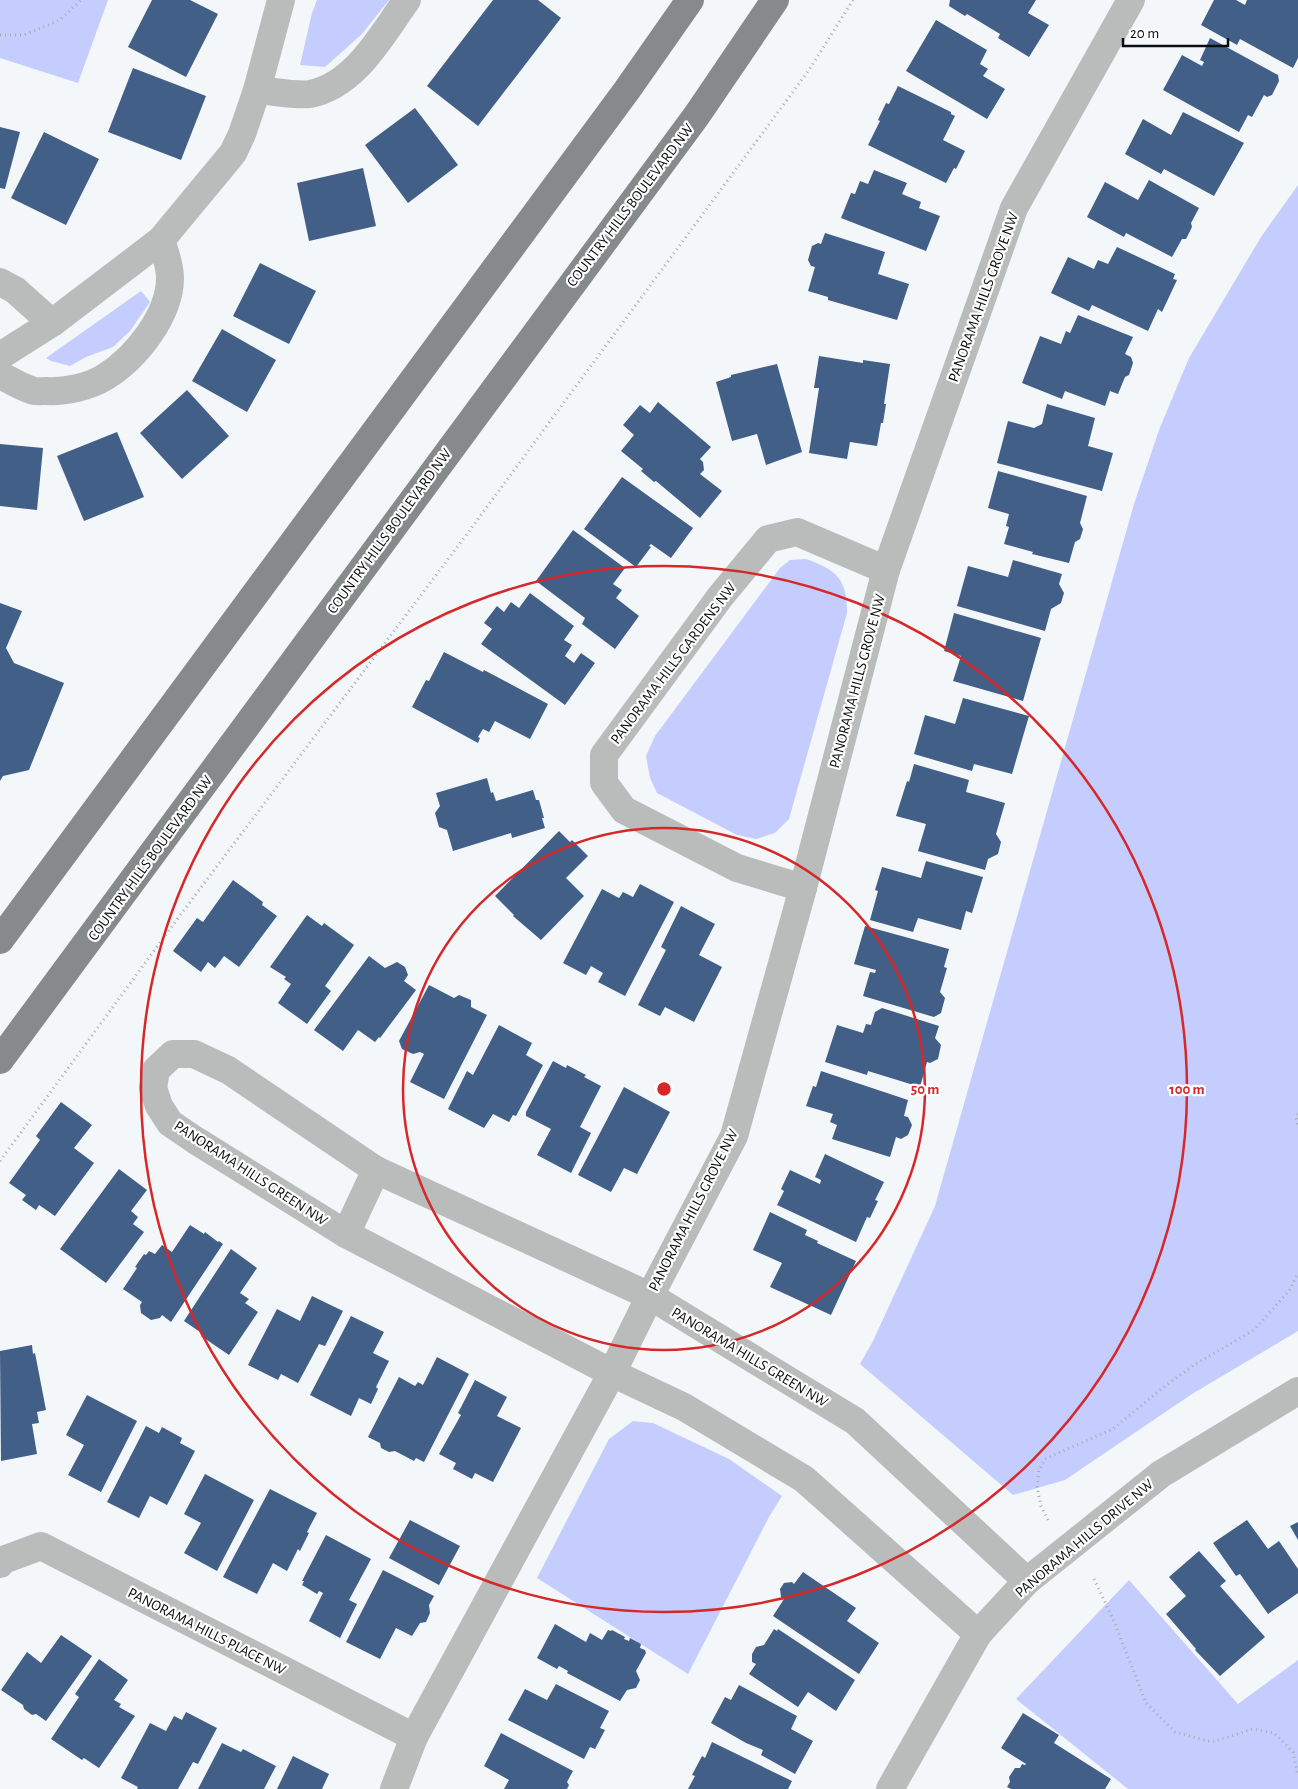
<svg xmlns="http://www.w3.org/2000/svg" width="1298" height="1789" font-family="'Alegreya Sans',sans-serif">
<rect width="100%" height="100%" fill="#f3f7fa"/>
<!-- green -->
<g fill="#c4cdfe">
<polygon points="0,0 108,0 78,83 0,58"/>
<polygon points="317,0 389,0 362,34 325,67 300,65 312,13"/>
<polygon points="1298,185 1298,1331 1192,1394 1065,1480 1013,1495 860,1364 873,1341 935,1206 1134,504 1159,430 1189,358 1261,237"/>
<polygon points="141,291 150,302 130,331 113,347 86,357 70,366 51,361 46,358"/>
<path d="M 806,559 C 837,570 847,579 847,613 L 789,819 L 775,833 L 756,839 L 737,835 L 657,793 L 650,778 L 646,756 L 655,736 L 780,568 L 790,560 Z"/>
<polygon points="633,1421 653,1423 729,1459 782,1496 769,1517 688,1674 537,1578 609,1439"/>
<polygon points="1129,1580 1238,1704 1298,1660 1298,1789 1128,1789 1016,1699"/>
</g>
<!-- building -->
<g fill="#425f88">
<polygon points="152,0 190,0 218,14 186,77 128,47"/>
<polygon points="493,0 538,0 561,18 478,126 427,86"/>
<polygon points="950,0 1036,0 1028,13 1049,25 1029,57 998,38 1000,34 967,14 965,16 949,6"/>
<polygon points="1214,0 1236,0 1245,5 1247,0 1298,0 1298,58 1293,68 1240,39 1237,45 1201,25"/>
<polygon points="936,20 987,50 980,64 988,69 983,76 1005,89 987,119 906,71"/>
<polygon points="1210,38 1278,75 1279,81 1272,95 1267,97 1264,95 1252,117 1248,115 1239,132 1163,90 1182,55 1202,66 1204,62 1200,60"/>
<polygon points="133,68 206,96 181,160 108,132"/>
<polygon points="898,86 951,112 951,114 955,116 943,140 965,151 956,169 954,168 946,183 868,145 880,121 878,120 886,103 889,104"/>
<polygon points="415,108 458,165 408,203 365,145"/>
<polygon points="1183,112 1244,143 1214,196 1164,169 1161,174 1125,154 1143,119 1171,135"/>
<polygon points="0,127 20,132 5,189 0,188"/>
<polygon points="44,132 99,159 66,225 11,198"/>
<polygon points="363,168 376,226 309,241 297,183"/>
<polygon points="874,170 907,183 902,194 921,202 919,208 940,216 926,251 841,218 851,193 855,194 860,181 868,184"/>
<polygon points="1149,180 1199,208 1191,223 1192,227 1186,239 1182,239 1172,257 1126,233 1124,237 1087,217 1105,182 1138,200"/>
<polygon points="825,233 885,252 878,274 909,284 897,320 828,300 828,297 808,291 815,267 811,266 808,260 812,246 818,243 821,244"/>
<polygon points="1117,247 1175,274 1173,279 1177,280 1162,312 1158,309 1148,331 1092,305 1089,311 1051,293 1068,257 1094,269 1098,260 1108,264"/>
<polygon points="260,263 316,291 289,344 233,316"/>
<polygon points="1078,315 1133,337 1125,354 1131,357 1133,363 1129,375 1125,377 1118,394 1110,391 1105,406 1065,391 1062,399 1022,383 1040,336 1061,344 1066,331 1070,333"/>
<polygon points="222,329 276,360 247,412 192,381"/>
<polygon points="819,356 863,363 863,360 890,364 884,404 886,404 883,423 881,423 877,446 850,442 847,459 809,453 819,388 814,388"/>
<polygon points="777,364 802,452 766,465 757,434 732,441 716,382 731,377 731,375"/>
<polygon points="187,390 229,436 182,479 140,433"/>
<polygon points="658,402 711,447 700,459 703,462 704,470 700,474 722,491 700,518 656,481 654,482 641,471 643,469 621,451 634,435 623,425 640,405 650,413"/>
<polygon points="1047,404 1095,418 1088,446 1113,453 1102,491 997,463 1008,421 1034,428 1042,424"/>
<polygon points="117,432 144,497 84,521 57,456"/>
<polygon points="0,444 43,448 37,510 0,506"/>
<polygon points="998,471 1087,496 1080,523 1083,529 1080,539 1075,542 1069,563 1032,554 1033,552 1004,544 1009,527 1006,526 1009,514 988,508"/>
<polygon points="622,477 693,528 671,558 651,544 649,546 651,547 636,567 584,529"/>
<polygon points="573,530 625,568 613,584 622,590 616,598 639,616 615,649 582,624 585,618 536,581"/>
<polygon points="1013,560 1062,574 1059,584 1064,593 1061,603 1051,609 1045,631 957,606 968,566 1008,577"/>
<polygon points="530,593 574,626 564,640 572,645 565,656 574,663 581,653 595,663 565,705 481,644 492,629 484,623 497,606 504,612 511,602 519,608"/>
<polygon points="0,603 22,611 6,648 14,663 64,683 29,770 3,776 0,781"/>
<polygon points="954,613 1041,638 1023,701 953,681 961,656 944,651"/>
<polygon points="444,652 483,672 484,670 548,704 530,739 495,721 489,732 483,729 478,737 480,738 478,743 412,707 426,680 429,681"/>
<polygon points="963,698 1029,716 1012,774 974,764 972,771 914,754 925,715 955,724"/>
<polygon points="914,764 969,780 966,792 1005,803 996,834 1001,842 998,854 988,859 985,870 918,851 926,824 896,816 907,781 909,782"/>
<polygon points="487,778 491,793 493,792 496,801 533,790 536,800 539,800 544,818 542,818 545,828 512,838 511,833 453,851 447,830 439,827 435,813 440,806 436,793"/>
<polygon points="559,831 570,842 572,840 588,856 566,878 584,896 541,940 513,916 514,915 495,896"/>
<polygon points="926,861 983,877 972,913 966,911 961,930 918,918 913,932 870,920 878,891 875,890 882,867 921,878"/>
<polygon points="233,880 263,902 262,905 277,916 239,967 224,956 215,968 208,962 201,972 173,951 197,918 203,922"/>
<polygon points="640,884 674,902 625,996 598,982 603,973 591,966 586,975 563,963 602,889 619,898 623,892 633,897"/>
<polygon points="681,906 715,924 699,955 722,967 694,1022 665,1007 660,1016 638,1005 666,950 661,947"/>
<polygon points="307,915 322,926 324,923 354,945 325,986 331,991 307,1024 278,1003 291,984 284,979 286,977 270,967"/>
<polygon points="865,926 949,949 944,967 947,968 940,992 945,998 941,1013 934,1017 863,996 870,972 875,973 876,970 854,964"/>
<polygon points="369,956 385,968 397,962 405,967 408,975 404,981 416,990 380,1038 379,1037 375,1042 358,1030 343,1051 314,1030"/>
<polygon points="429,985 454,998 459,995 471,1000 471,1007 487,1015 444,1099 410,1082 424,1054 420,1052 413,1054 402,1049 399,1041"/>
<polygon points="882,1008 939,1026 935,1038 941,1045 938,1059 930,1063 927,1062 920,1087 868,1071 867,1075 825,1062 837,1025 863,1033 866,1024 871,1025 875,1012"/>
<polygon points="499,1025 532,1043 526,1055 543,1065 516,1116 513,1115 509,1122 493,1114 484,1128 448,1109 467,1071 473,1075"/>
<polygon points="553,1061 566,1068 567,1065 586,1075 584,1077 601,1086 580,1127 591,1133 571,1173 537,1155 551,1129 526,1116 526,1112"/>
<polygon points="821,1071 908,1100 904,1116 908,1117 912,1125 908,1135 901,1139 896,1137 890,1157 832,1139 837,1125 830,1122 833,1114 806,1106 813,1086 816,1087"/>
<polygon points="624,1087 670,1112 637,1174 624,1168 611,1192 578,1175"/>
<polygon points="61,1102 92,1125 74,1148 94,1163 55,1216 39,1205 36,1210 22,1200 26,1195 9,1183 40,1140 36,1136"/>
<polygon points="825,1154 884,1182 875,1200 878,1201 870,1218 867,1217 856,1242 777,1205 784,1191 781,1189 790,1170 820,1184 821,1180 815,1177"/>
<polygon points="119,1169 147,1190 131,1211 138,1217 133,1224 144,1232 106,1283 60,1249"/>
<polygon points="770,1212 807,1230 805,1235 818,1241 817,1243 856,1261 831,1315 770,1287 782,1263 753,1250"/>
<polygon points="190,1225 204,1234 205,1232 218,1242 219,1241 223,1244 171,1322 162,1315 160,1318 151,1320 141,1313 140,1305 142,1302 123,1289 137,1268 135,1267 144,1254 146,1255 149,1251 155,1254 162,1245 172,1252"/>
<polygon points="231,1249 257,1268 240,1293 249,1299 245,1303 258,1312 229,1355 201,1336 203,1334 184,1321"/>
<polygon points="312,1296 343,1311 325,1346 319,1344 298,1383 281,1374 278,1380 248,1365 277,1309 300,1321"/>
<polygon points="351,1316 384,1332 373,1353 389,1361 376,1387 378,1389 371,1404 359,1398 351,1416 310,1395"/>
<polygon points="32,1345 33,1354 35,1353 46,1410 37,1412 39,1423 32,1424 37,1454 1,1461 0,1351"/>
<polygon points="437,1357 469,1374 424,1462 416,1458 414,1461 395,1451 389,1452 381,1448 380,1443 368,1437 399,1377 415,1386 418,1382 423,1385"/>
<polygon points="475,1380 507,1397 497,1416 521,1428 493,1482 475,1473 472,1479 453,1469 456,1463 439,1454 461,1415 458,1413"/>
<polygon points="87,1395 137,1421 101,1492 68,1475 84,1445 66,1435"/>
<polygon points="146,1426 159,1433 162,1427 182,1438 180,1443 195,1451 167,1505 150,1496 139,1518 107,1502"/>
<polygon points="205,1474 254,1500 217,1571 184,1553 201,1523 184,1514"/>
<polygon points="270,1489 317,1513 307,1532 309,1533 300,1551 298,1549 287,1571 273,1563 257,1594 223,1577"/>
<polygon points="410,1520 460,1546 439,1585 389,1558"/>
<polygon points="1247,1520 1268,1549 1279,1541 1298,1569 1298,1593 1268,1614 1240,1574 1236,1576 1213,1543"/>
<polygon points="1298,1522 1298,1540 1290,1526"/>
<polygon points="326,1535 371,1559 349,1600 357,1604 340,1638 309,1621 323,1593 319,1591 317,1594 302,1585 304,1581 302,1581"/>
<polygon points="1199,1551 1226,1581 1220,1586 1265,1637 1220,1676 1195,1650 1196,1649 1166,1614 1186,1596 1169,1577"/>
<polygon points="383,1570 434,1596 429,1605 430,1613 426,1622 420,1623 412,1636 396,1628 380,1659 346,1642"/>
<polygon points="803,1572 856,1608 847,1621 879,1643 859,1674 773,1616 784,1599 781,1597 780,1589 784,1583 792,1582 794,1584"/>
<polygon points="555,1624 586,1642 590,1633 602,1640 608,1630 611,1631 612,1630 625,1637 624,1639 629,1641 630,1638 641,1644 640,1648 645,1650 646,1653 636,1671 640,1680 636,1688 627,1690 620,1701 567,1673 568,1671 559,1666 557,1669 537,1658"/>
<polygon points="774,1629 777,1631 778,1629 855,1680 836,1711 808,1692 798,1707 749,1674 756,1664 752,1662 752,1654 756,1647 764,1645"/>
<polygon points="61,1635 92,1656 46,1721 36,1714 32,1715 24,1709 23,1705 1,1690 27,1652 41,1663"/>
<polygon points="99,1659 128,1680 114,1700 121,1704 119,1707 135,1716 99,1768 84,1758 82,1760 51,1739 79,1697 75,1694"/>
<polygon points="556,1684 609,1711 600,1728 605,1730 595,1749 590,1747 584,1759 508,1720 525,1689 547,1700"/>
<polygon points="739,1685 797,1716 791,1729 813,1741 795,1774 761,1755 763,1750 746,1743 711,1723 725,1697 731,1700"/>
<polygon points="186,1712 217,1728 198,1764 193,1762 178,1789 137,1789 138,1787 121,1778 150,1723 166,1731 174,1716 182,1720"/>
<polygon points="1023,1713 1059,1735 1054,1743 1111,1779 1105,1789 1011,1789 1007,1787 1010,1782 1009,1777 1015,1768 1020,1768 1022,1764 1025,1765 1026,1764 1001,1748"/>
<polygon points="501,1733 573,1771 567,1782 569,1785 567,1789 504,1789 509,1780 484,1766"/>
<polygon points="712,1742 792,1781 788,1789 688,1789 695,1776 692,1775 702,1756 705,1758"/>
<polygon points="222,1743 241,1752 243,1749 276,1766 264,1789 198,1789"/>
<polygon points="293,1756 329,1774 322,1789 277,1789"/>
</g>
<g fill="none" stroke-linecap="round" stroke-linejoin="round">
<!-- path -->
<g stroke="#a8abad" stroke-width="3" stroke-dasharray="1 4" stroke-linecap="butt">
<polyline points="0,35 24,35 60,20 81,0"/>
<polyline points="1298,1114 1296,1117 1298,1126"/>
<polyline points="0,1161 181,914 467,534 809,70 853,0"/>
<polyline points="1048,1520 1041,1506 1037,1487 1039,1470 1045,1459 1113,1429 1165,1386 1194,1365 1254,1330 1289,1291 1298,1273"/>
<polyline points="1094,1579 1113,1619 1146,1703 1175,1732 1212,1742 1253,1729 1274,1733 1293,1752 1298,1776"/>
</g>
<!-- minor -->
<g stroke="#babcbc" stroke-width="28">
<path d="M 257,90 C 271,91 298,96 310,94 C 356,85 382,34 407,0"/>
<polyline points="0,282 15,290 52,323"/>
<polyline points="0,356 52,323 161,240 233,153 242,134 257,90 281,0"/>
<path d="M 0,375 C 10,380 21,387 31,390 C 36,392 42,391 46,391 C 65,392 89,387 105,377 C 136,358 170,315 170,278 C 170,265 165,252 161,240"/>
<polyline points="803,888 737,868 624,810 604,783 604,755 720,597 768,539 797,532 886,570"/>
<polyline points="346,1234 376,1170"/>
<polyline points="0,1564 3,1560 41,1546 414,1737"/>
<polyline points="978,1634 804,1479 684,1407 612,1373 346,1234 195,1140 170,1123 159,1106 153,1088 156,1070 173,1054 194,1054 228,1070 376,1170 650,1296 855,1421 1027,1581"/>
<polyline points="394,1789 414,1737 612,1373 650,1296 734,1136 803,888 886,570 1014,208 1131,0"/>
<polyline points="890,1789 978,1634 1027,1581 1161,1474 1298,1391"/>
</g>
<!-- major -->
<g stroke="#868a8b" stroke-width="28">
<polyline points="0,940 627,90 690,0"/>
<polyline points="0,1060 697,115 775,0"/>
</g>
</g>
<!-- distance rings -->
<g fill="none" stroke="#d62828" stroke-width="2.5">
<circle cx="664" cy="1089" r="261"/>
<circle cx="664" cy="1089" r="523"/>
</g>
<g text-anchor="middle" stroke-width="4.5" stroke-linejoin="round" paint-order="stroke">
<!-- street labels -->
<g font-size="15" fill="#0b0c0d" stroke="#fff">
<text transform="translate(630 205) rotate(-53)" y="5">COUNTRY HILLS BOULEVARD NW</text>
<text transform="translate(983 297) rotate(-70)" y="5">PANORAMA HILLS GROVE NW</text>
<text transform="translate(389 531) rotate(-54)" y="5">COUNTRY HILLS BOULEVARD NW</text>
<text transform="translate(673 663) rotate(-53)" y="5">PANORAMA HILLS GARDENS NW</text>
<text transform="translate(857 681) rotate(-75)" y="5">PANORAMA HILLS GROVE NW</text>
<text transform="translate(150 858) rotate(-54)" y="5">COUNTRY HILLS BOULEVARD NW</text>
<text transform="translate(251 1173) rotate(33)" y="5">PANORAMA HILLS GREEN NW</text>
<text transform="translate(693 1210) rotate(-63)" y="5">PANORAMA HILLS GROVE NW</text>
<text transform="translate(750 1357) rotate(31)" y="5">PANORAMA HILLS GREEN NW</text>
<text transform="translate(1084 1538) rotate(-40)" y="5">PANORAMA HILLS DRIVE NW</text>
<text transform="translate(207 1631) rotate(27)" y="5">PANORAMA HILLS PLACE NW</text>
</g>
</g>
<circle cx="664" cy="1089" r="8" fill="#d62828" stroke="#fff" stroke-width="2.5"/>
<g font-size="15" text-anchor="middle" font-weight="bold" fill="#d62828" stroke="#fff" stroke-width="4.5" stroke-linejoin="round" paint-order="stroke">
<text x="925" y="1094">50 m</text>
<text x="1187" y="1094">100 m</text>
</g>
<!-- scale -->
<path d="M1123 38v8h105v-8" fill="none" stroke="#0b0c0d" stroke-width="2.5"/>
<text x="1130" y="38" font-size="15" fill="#0b0c0d" stroke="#ffffff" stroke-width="4" paint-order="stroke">20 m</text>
</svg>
